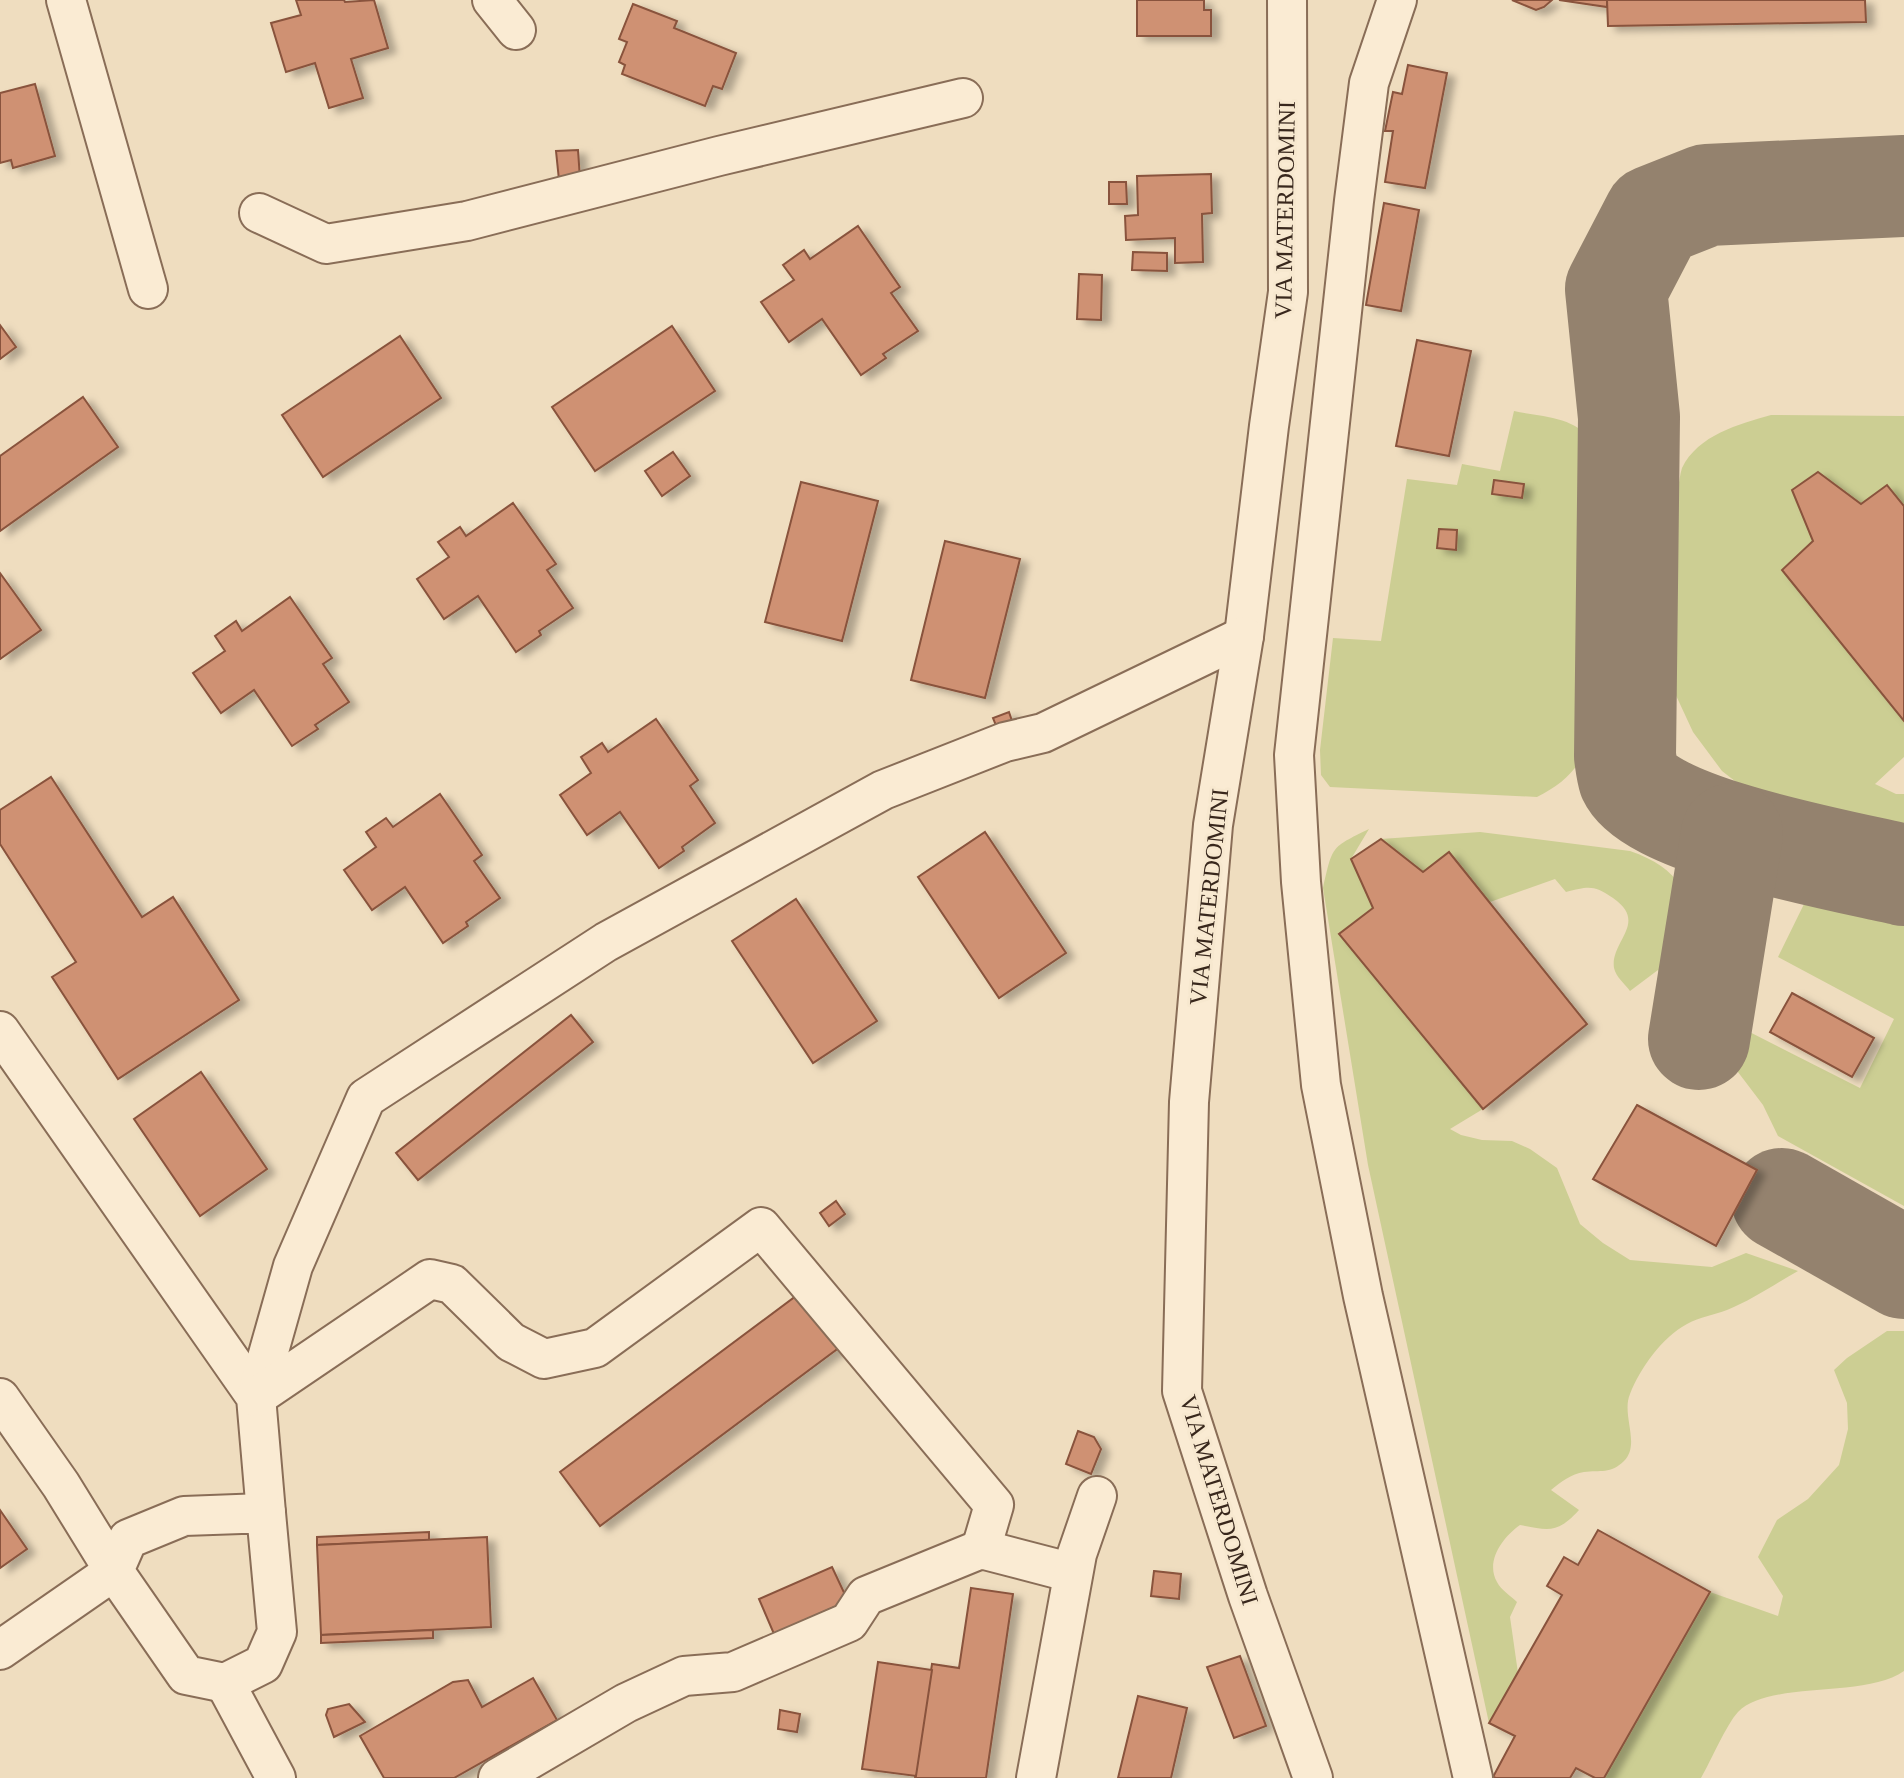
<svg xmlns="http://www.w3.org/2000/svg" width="1904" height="1778" font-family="'Times New Roman',serif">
<defs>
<filter id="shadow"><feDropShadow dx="8" dy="4.5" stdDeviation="3.5" flood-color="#0004"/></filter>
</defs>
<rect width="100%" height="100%" fill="#efddbf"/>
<!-- green -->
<g fill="#ccce93">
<path d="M 1514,411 C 1541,417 1576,416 1592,442 L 1586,748 C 1576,773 1560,785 1537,797 L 1330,787 L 1321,775 L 1320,750 L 1333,638 L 1381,641 L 1407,479 L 1457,485 L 1462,464 L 1500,471 Z"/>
<path d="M 1771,415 L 1904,416 L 1904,506 L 1887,485 L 1861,504 L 1817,472 L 1792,491 L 1813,541 L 1782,570 L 1904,721 L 1904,757 L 1875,784 L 1896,794 L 1904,794 L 1904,844 L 1794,813 L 1758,799 L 1722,771 L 1693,732 L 1673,689 L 1678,489 C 1679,483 1680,474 1682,468 C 1698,435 1739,424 1771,415 Z"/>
<path d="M 1369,829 L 1351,859 L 1373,908 L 1340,934 L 1483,1109 L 1450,1129 L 1461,1135 L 1482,1140 L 1512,1141 L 1530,1149 L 1557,1168 L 1580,1224 L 1603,1243 L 1630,1260 L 1712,1267 L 1746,1253 L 1798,1271 C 1775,1284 1752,1300 1727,1310 C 1714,1315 1700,1317 1687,1324 C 1662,1337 1640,1369 1630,1394 C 1621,1415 1641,1444 1624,1461 C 1611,1474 1600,1470 1584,1472 C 1571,1474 1561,1482 1551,1490 L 1579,1510 C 1558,1533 1550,1531 1520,1525 C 1503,1537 1485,1561 1497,1582 C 1501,1590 1511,1596 1517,1602 L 1510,1617 L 1518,1673 L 1489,1723 L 1368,1165 L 1323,888 C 1333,846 1330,848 1369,829 Z"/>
<path d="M 1480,832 L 1630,851 C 1720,881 1696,961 1675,1031 L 1651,1026 L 1660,990 L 1658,970 L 1630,991 C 1625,984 1616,977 1614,968 C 1610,941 1649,923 1613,898 C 1594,885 1589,886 1566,892 L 1555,879 L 1490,902 L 1449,853 L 1423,872 L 1381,839 Z"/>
<polygon points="1821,896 1904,912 1904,1206 1778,1136 1763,1105 1722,1051 1724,1019 1860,1088 1894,1019 1778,957 1806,900"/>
<path d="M 1887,1331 L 1904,1331 L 1904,1671 C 1864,1699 1769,1680 1738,1712 C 1726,1725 1711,1761 1701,1778 L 1604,1778 L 1710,1592 L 1778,1616 L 1783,1596 L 1758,1557 L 1777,1520 L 1808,1499 L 1839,1465 L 1848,1429 L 1847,1403 L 1834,1370 L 1847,1358 Z"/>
</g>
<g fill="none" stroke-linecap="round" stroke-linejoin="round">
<!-- taxiway -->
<g stroke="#94826e" stroke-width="102">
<path d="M 1904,186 L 1707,195 L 1654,216 L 1616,289 L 1629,417 L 1625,756 C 1626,763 1627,772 1629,778 C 1652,827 1849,862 1904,875"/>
<polyline points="1699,1039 1732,834"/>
<polyline points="1782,1199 1904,1268"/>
</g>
</g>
<!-- building -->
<g fill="#cf9173" stroke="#89533c" stroke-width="2" filter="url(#shadow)">
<polygon points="296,0 344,0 345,2 374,0 388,48 351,59 363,98 329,108 315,63 286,72 271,23 301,15"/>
<polygon points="1137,0 1204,0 1204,10 1211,10 1211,36 1137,36"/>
<polygon points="1512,0 1552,0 1544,7 1536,10"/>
<polygon points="1559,0 1607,0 1607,7"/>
<polygon points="1607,0 1865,0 1866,22 1608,26"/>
<polygon points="633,4 677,21 674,28 736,53 722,89 713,86 705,106 622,74 625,65 619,62 627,42 619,39"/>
<polygon points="1408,65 1447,73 1425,188 1385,182 1393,131 1385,131 1393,92 1402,94"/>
<polygon points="35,84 55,156 13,168 11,160 0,163 0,93"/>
<polygon points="578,150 580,179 559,180 556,151"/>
<polygon points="1211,174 1212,213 1202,214 1203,262 1175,263 1175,238 1126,240 1125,216 1138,215 1137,176"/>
<polygon points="1109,182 1126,182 1127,204 1109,204"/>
<polygon points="1384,203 1419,210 1401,311 1366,305"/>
<polygon points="858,226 900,287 891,293 918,331 883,354 886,358 861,375 822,319 789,342 761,302 794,280 783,265 804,250 810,259"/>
<polygon points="1133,252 1167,253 1167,271 1132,270"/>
<polygon points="1079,274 1102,275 1101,320 1077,319"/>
<polygon points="0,325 16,347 0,359"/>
<polygon points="672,326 715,391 595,471 552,407"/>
<polygon points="400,336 441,398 323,477 282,415"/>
<polygon points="1417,340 1471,351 1449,456 1396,446"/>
<polygon points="83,397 118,447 0,531 0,456"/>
<polygon points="673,452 690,476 662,496 645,471"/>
<polygon points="1818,472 1861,504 1887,485 1904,506 1904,721 1782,570 1813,541 1792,490"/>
<polygon points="1494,480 1524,484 1522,498 1492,494"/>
<polygon points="801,482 878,501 842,641 765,622"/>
<polygon points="513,503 556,564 547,570 573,608 539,631 541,635 516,652 478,596 444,619 417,579 449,557 438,542 460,527 466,536"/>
<polygon points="1439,529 1457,530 1456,550 1437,548"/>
<polygon points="945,541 1020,559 985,698 911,680"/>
<polygon points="0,573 41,630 0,659"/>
<polygon points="290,597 332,658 323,664 349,702 315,725 318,729 292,746 254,690 221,713 193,673 225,651 215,636 236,621 242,631"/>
<polygon points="1009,712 1012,721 997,728 993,718"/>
<polygon points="656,719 698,780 690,786 715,823 682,847 684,851 659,868 620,812 587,835 560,795 591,773 581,757 602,743 608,752"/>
<polygon points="51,777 142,917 173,897 239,1000 118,1079 52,977 76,962 0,844 0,810"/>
<polygon points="440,794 482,855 474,861 500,898 466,922 468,926 443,943 405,887 372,910 344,870 376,847 366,832 386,818 393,827"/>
<polygon points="985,832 1066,953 999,998 918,877"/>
<polygon points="1381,839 1423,872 1449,852 1587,1024 1483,1109 1339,934 1373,908 1351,859"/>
<polygon points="796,899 877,1021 813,1063 732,941"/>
<polygon points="1792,993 1874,1038 1852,1077 1770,1032"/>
<polygon points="571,1015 593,1042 418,1180 396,1153"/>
<polygon points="201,1072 267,1169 200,1216 134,1119"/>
<polygon points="1637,1105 1757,1170 1716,1246 1593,1179"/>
<polygon points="836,1201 845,1214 829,1226 820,1213"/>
<polygon points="800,1293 840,1347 600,1526 560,1472"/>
<polygon points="1078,1431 1094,1437 1101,1449 1091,1474 1066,1464"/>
<polygon points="0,1510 27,1549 0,1568"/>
<polygon points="1598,1530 1710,1592 1604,1778 1595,1778 1576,1768 1570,1778 1496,1778 1493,1777 1515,1736 1489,1723 1562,1595 1547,1586 1564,1557 1578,1565"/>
<polygon points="429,1532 429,1540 317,1545 317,1537"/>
<polygon points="487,1537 491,1627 321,1635 317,1545"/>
<polygon points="832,1567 848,1601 774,1634 759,1599"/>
<polygon points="1154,1571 1181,1574 1179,1599 1151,1596"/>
<polygon points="971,1588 1013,1594 986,1778 915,1778 932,1664 959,1668"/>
<polygon points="433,1630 433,1638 321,1643 321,1635"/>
<polygon points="1240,1656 1266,1726 1234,1738 1207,1667"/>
<polygon points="878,1662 932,1670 916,1776 862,1769"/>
<polygon points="533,1678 557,1720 454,1778 384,1778 360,1736 453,1682 468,1680 482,1707"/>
<polygon points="1138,1696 1187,1708 1171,1778 1118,1778"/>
<polygon points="349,1704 365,1722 334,1737 326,1715 328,1709"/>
<polygon points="780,1710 800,1714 797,1732 778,1729"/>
</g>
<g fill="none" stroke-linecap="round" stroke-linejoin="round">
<defs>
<g id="minor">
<polyline points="66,0 148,289"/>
<polyline points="492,0 516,30"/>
<polyline points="1287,0 1288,292 1269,426 1244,636 1213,825 1189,1102 1182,1391 1248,1596 1313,1778"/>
<polyline points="1397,0 1369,83 1354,201 1294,755 1301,882 1321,1085 1363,1296 1473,1778"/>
<polyline points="259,213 326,244 467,221 719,156 963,98"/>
<polyline points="0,1031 256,1397 266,1513"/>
<polyline points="256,1397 293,1266 366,1098 606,942 883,790 1005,742 1043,733 1244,636"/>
<polyline points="256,1397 430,1279 452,1284 511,1342 544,1359 595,1348 761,1227 994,1505 981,1549"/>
<polyline points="0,1398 61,1485 114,1571 0,1650"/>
<polygon points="266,1513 277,1632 263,1664 225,1683 186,1675 114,1571 128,1539 184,1516"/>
<polyline points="225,1683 276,1778"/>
<polyline points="498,1778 626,1703 684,1676 733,1672 849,1622 866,1596 981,1549 1073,1573"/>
<polyline points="1036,1778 1077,1554 1097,1496"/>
</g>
</defs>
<!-- minor casing -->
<use href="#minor" stroke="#896d57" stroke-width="42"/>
<!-- minor -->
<use href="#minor" stroke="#faebd3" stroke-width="38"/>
</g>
<g text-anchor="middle" stroke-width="6" stroke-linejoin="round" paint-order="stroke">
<!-- street labels -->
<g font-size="24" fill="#38271c" stroke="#f7e8cf">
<text transform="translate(1285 210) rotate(-89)" y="8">VIA MATERDOMINI</text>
<text transform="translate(1209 897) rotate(-84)" y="8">VIA MATERDOMINI</text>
<text transform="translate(1219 1500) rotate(73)" y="8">VIA MATERDOMINI</text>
</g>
</g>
</svg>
